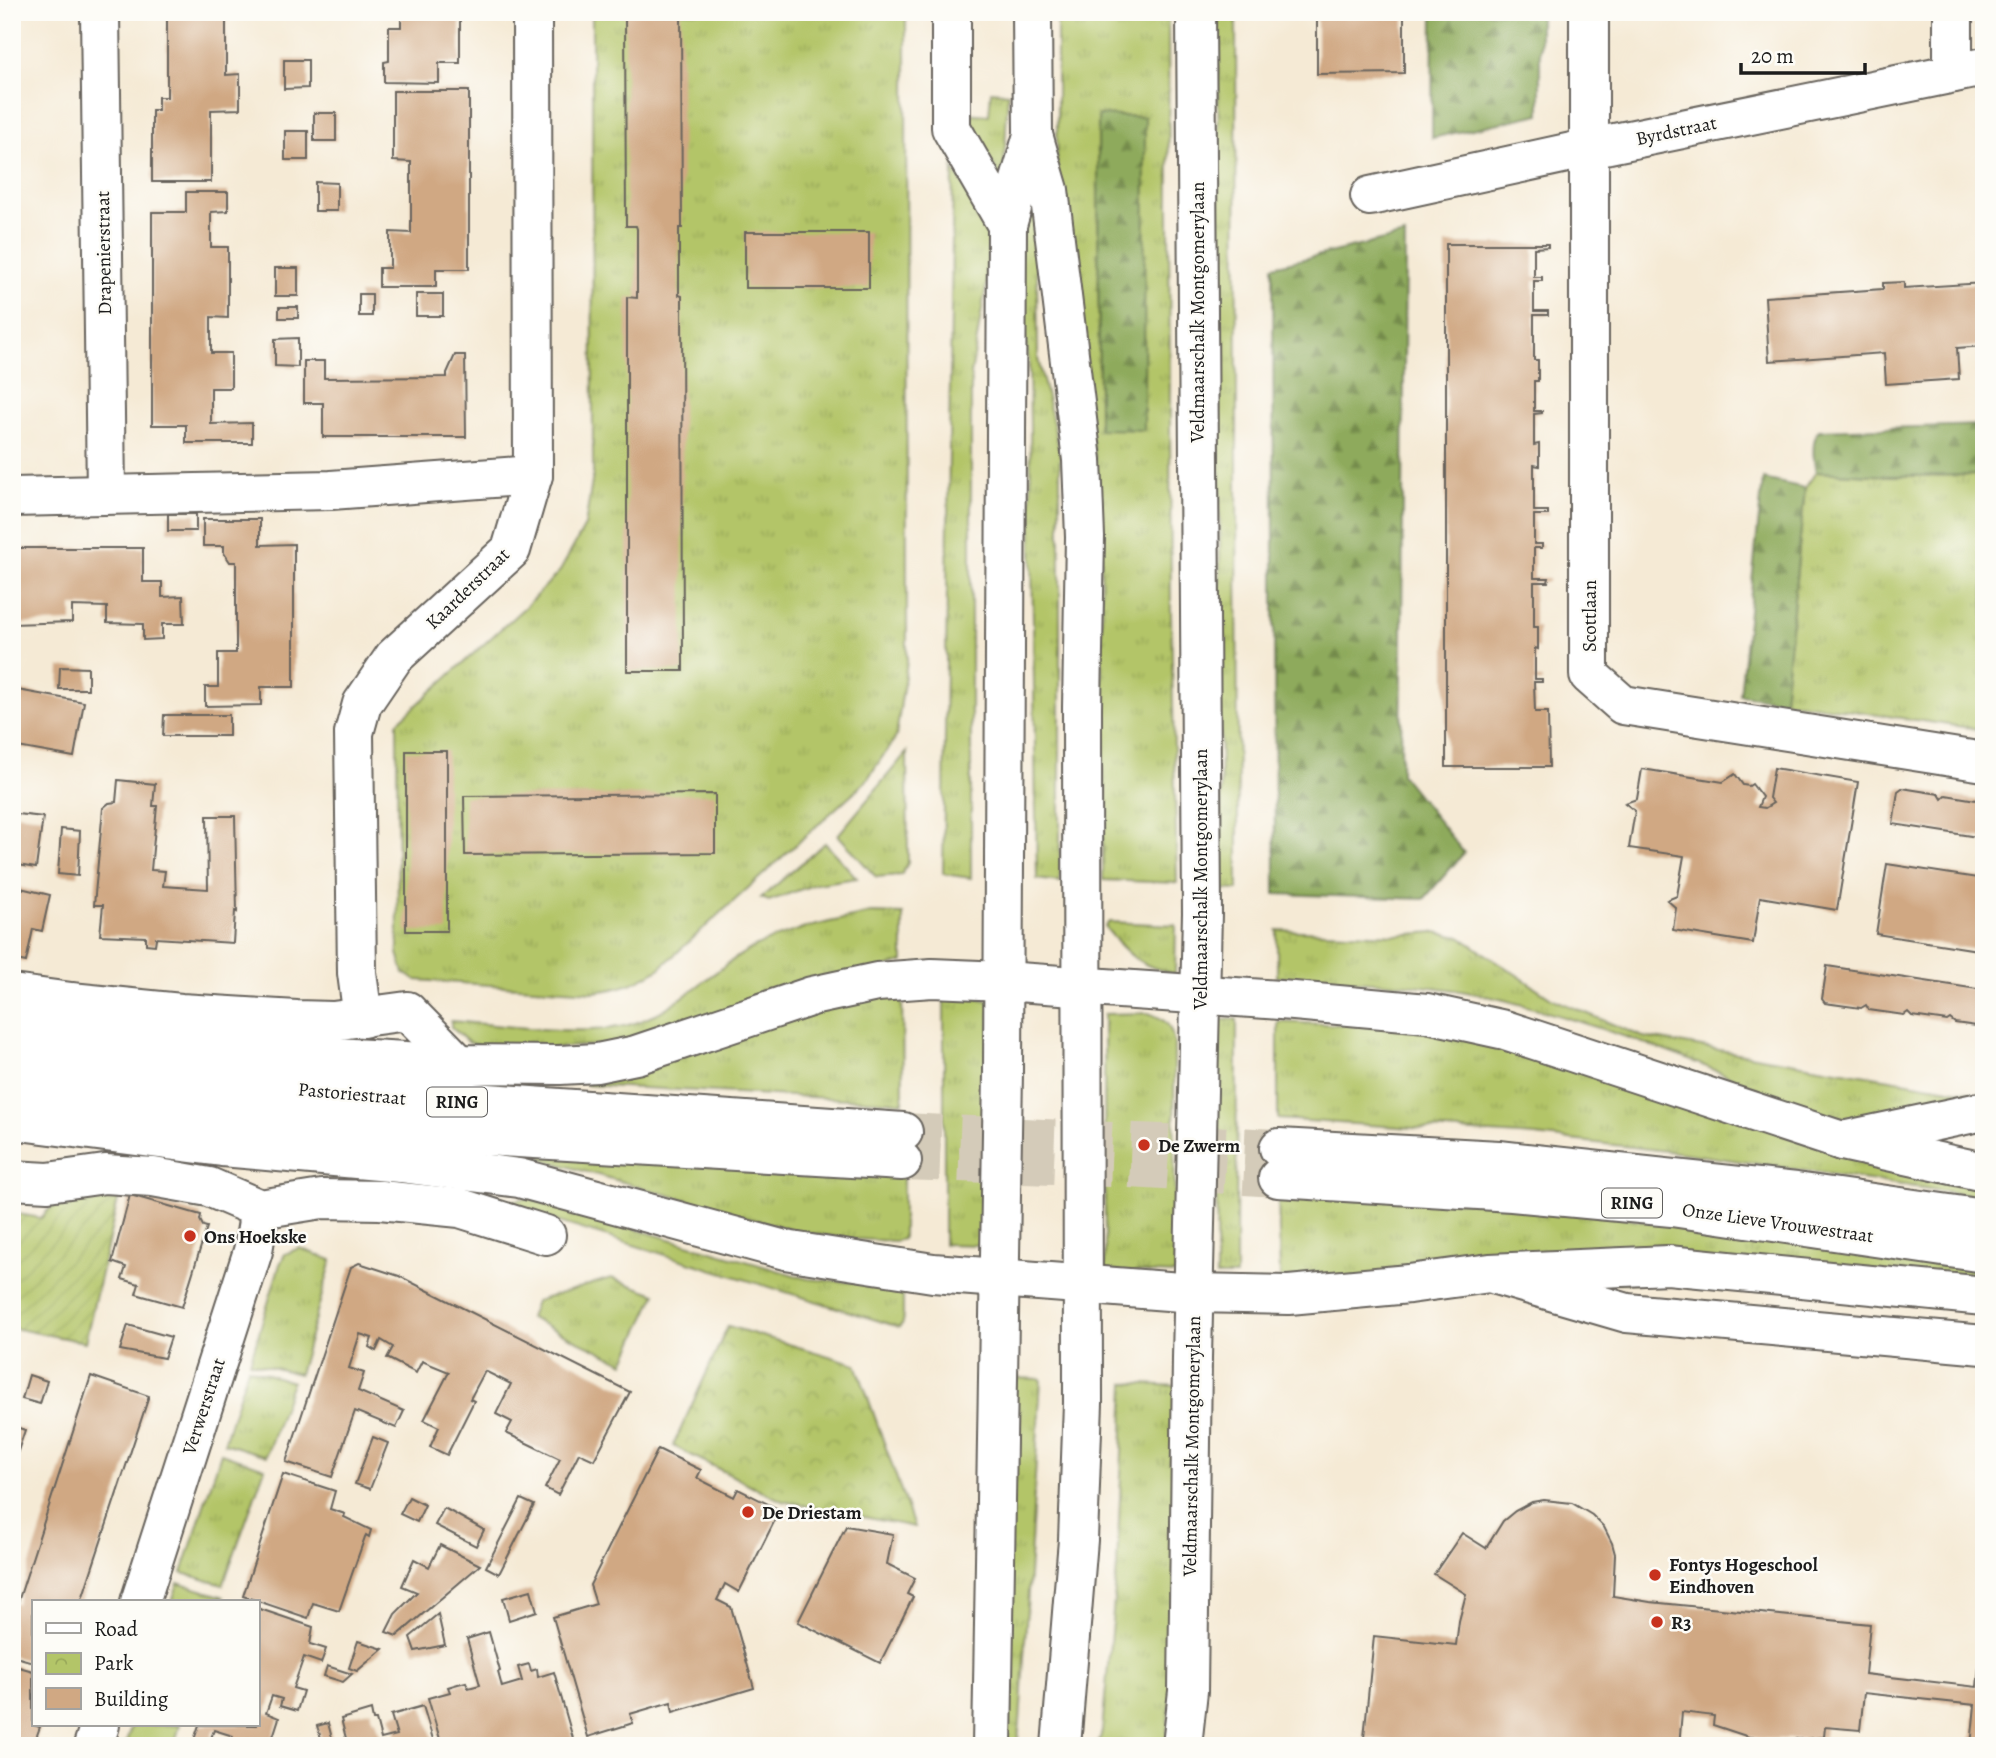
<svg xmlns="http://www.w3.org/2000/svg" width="1996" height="1758" font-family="Alegreya,serif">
<defs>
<pattern id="grass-tufts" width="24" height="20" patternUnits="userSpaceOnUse" patternTransform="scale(1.75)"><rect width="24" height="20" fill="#b3c568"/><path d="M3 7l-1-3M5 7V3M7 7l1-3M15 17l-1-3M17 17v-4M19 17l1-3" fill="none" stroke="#99a95a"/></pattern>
<pattern id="forest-firs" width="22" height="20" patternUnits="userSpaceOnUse" patternTransform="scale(1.75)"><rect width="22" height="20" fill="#8eaa5c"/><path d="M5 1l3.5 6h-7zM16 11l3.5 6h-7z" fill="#738a4b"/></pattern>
<pattern id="park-crowns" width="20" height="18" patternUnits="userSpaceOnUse" patternTransform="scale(1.75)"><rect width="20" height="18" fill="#b3c568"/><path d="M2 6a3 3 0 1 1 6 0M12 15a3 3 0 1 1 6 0" fill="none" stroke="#99a95a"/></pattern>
<pattern id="garden-furrows" width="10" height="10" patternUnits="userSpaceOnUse" patternTransform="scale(1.75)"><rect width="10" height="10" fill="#b3c568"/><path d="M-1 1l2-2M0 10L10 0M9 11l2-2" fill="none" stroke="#99a95a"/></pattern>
</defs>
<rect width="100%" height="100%" fill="#fdfcf7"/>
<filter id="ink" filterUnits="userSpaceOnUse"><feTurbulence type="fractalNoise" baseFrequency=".0143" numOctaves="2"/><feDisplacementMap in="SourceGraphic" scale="14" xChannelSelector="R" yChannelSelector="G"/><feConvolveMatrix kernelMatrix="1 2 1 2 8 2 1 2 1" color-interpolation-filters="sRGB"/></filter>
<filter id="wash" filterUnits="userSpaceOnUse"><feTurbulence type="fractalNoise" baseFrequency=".00686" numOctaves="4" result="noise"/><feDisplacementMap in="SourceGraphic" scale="28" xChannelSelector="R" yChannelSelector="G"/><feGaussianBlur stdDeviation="1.57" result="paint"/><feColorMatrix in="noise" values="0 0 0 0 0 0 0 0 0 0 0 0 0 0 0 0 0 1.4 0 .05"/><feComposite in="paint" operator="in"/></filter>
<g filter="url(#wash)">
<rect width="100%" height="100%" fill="#f5ead5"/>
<!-- grass -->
<g fill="url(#grass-tufts)" stroke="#687042" stroke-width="2" fill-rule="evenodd">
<path d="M 592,12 L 906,12 L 907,661 L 896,737 L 866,781 L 659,969 C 635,984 621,989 593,992 L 416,980 L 404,973 L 398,953 L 397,723 L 526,606 L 560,571 L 585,526 L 593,475 Z"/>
<path d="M 1057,12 L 1168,12 L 1171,615 L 1177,883 L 1103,880 L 1101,499 L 1057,193 ZM 1098,116 L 1145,117 L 1100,429 L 1099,428 Z"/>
<polygon points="1218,12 1236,12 1238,890 1221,889"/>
<polygon points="991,91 1008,93 1003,183 964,113 989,115"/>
<polygon points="953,168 989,227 992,251 971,374 971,878 943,874"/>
<polygon points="1029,183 1036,188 1038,359 1060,452 1060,882 1037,879 1029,362 1015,282"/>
<polygon points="1816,472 1891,476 1984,475 1984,730 1784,701 1805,488"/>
<polygon points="907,752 908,863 901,875 876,877 838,835"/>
<polygon points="825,843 857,878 816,884 769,901 761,898"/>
<path d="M 871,913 L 903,914 L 903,962 L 634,1043 L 498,1051 L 468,1042 L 451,1027 L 451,1021 C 503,1025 583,1038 632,1024 C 676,1011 709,972 749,950 C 787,929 830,922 871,913 Z"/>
<path d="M 1109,922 L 1176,925 L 1175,974 C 1137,965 1130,957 1105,927 Z"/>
<path d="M 1277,930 L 1397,935 L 1435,932 L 1460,937 L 1553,999 L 1643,1037 L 1973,1093 C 1929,1103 1883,1120 1838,1117 C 1800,1114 1773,1095 1739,1080 C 1665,1049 1586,1022 1508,1001 C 1434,981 1353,982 1277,977 Z"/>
<polygon points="944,990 990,1001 989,1238 979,1245 944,1244"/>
<polygon points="902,992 903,1102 587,1085 588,1077 774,1018"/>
<path d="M 1148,1013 C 1166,1019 1171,1025 1174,1043 L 1175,1274 L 1105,1271 L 1104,1014 Z"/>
<polygon points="1237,1019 1236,1276 1216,1276 1218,1020"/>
<polygon points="1278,1022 1399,1027 1462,1036 1984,1181 1984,1197 1684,1153 1535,1136 1278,1119"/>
<polygon points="542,1153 903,1172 903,1239 895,1241 851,1239 800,1232 541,1159"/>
<polygon points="1278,1188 1564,1209 1984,1271 1984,1287 1280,1278"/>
<polygon points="528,1198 808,1279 903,1286 903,1323 899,1327 504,1205 511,1201"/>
<polygon points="299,1248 332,1260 299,1374 250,1362 280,1264 285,1254"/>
<polygon points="611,1278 656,1294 624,1363 530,1318 536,1301"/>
<polygon points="248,1368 292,1382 266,1456 224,1443"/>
<polygon points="1012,1378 1041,1379 1020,1723 1017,1746 1002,1746"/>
<polygon points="1125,1383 1177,1386 1175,1629 1166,1746 1098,1746 1102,1731 1117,1567"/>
<polygon points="221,1453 265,1468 223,1585 182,1573"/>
<polygon points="178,1583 224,1597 222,1602 172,1602"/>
<polygon points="132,1725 180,1725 174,1746 125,1746"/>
</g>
<!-- forest -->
<g fill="url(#forest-firs)" stroke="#55633c" stroke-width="2">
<polygon points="1433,12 1540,12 1540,114 1432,138"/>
<polygon points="1098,115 1145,117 1144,430 1099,429"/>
<polygon points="1405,235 1401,774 1464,853 1424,899 1275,894 1273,266"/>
<path d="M 1984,425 L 1984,475 L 1891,476 L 1816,472 C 1813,459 1812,442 1818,430 Z"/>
<polygon points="1763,479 1805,488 1784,701 1740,695"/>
</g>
<!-- park -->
<polygon fill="url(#park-crowns)" stroke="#687042" stroke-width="2" points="728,1326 856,1364 914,1527 782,1501 673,1446"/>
<!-- garden -->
<polygon fill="url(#garden-furrows)" stroke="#687042" stroke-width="2" points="120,1191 85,1342 12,1328 12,1213 41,1218 52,1206"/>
<g id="blocks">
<!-- building -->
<g fill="#d0a883">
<polygon points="167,12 226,12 226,75 240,74 240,109 211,110 211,182 152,182 152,110 158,110 158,97 167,97"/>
<polygon points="401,12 460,12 460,63 439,63 439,83 384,82 384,62 389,61 389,27 401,27"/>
<polygon points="625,12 681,12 682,228 679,228 679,295 682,296 683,671 627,671 627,297 637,298 637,229 636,226 626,226"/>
<polygon points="1317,12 1404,12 1404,73 1317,74"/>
<polygon points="284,60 308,60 308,88 284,89"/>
<polygon points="393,91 469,91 469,269 436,269 436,287 379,287 379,268 390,268 390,232 411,233 411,162 393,161"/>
<rect x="314" y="113" width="22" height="28"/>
<rect x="285" y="131" width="23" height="29"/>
<polygon points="315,182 337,183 337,211 315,211"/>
<polygon points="186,192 228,192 228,211 211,212 211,247 228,247 228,318 211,317 211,353 231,353 231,388 211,388 211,424 252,423 252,443 186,443 186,425 152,425 152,212 186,212"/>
<rect x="745" y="232" width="124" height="56"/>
<polygon points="1446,244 1548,244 1548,247 1534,248 1534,277 1542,277 1542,281 1534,281 1534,311 1548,311 1548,315 1534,315 1534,360 1538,360 1538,381 1534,381 1534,411 1542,411 1542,413 1534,414 1534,445 1539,444 1539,466 1534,465 1534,511 1548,511 1548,515 1534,515 1534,544 1542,544 1542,548 1534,548 1534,578 1549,578 1548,582 1534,582 1534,627 1538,627 1538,649 1535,648 1535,679 1542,679 1542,682 1534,682 1535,712 1548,712 1549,767 1446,767"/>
<rect x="275" y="268" width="23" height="28"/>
<polygon points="1904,282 1904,288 1984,283 1984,346 1957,348 1959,379 1886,384 1884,353 1769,361 1765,297 1883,289 1883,283"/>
<rect x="359" y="294" width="13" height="22"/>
<rect x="416" y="294" width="27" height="22"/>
<rect x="279" y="307" width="19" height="11"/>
<polygon points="298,338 298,367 275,366 275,339"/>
<polygon points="455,355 465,355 466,437 323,437 323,403 304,403 304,361 324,361 324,378 447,377 447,373"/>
<rect x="168" y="514" width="28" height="17"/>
<polygon points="203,519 260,519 260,545 294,544 294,687 261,687 261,705 205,706 205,687 218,687 218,653 236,653 236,562 230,562 224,553 224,546 203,546"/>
<polygon points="12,548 143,548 143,582 162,582 162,597 183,596 184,624 162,624 162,639 143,640 143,624 107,623 107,607 72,606 72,622 12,624"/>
<polygon points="60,667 88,668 88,689 59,689"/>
<polygon points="12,689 84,702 74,757 12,746"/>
<polygon points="164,715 229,715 229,736 163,736"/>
<rect x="406" y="751" width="41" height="180"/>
<polygon points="1774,768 1858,782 1837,910 1760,897 1753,943 1673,930 1676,908 1667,900 1677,896 1684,856 1629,848 1635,811 1625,803 1637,799 1642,769 1723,782 1735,774 1743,785 1749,786 1752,784 1762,797 1758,807 1765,808 1773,803 1769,798"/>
<polygon points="118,780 155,784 153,806 157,806 151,870 165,871 163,886 208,889 207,816 235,816 237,912 235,911 233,943 156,938 155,945 146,944 146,937 100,935 103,905 94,905 103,808 109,803 116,802"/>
<polygon points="1902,788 1939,794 1942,799 1946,795 1982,801 1984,804 1984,838 1893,824 1898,791"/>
<polygon points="715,794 715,853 465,855 464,796"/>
<polygon points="17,814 43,817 36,868 12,864 12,826 15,827"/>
<polygon points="61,829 80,831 78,876 58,874"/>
<polygon points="1887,864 1984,879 1984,951 1876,934"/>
<polygon points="12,886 50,895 42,931 33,929 26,962 12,959"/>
<polygon points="1827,966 1984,990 1984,1027 1955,1023 1950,1019 1947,1021 1912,1016 1908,1012 1904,1015 1869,1010 1866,1005 1861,1008 1825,1003 1822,999"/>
<polygon points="130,1195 201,1215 200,1220 203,1226 207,1227 182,1307 136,1294 139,1284 122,1279 126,1267 112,1262"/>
<polygon points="359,1263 399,1276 630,1392 594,1460 579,1453 558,1495 545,1488 560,1459 506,1433 512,1422 496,1414 511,1384 485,1371 470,1399 474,1401 447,1455 430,1447 439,1427 424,1420 449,1372 422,1361 416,1373 387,1358 393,1347 381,1340 376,1351 369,1347 372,1338 360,1334 349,1368 364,1373 358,1391 404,1411 396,1428 355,1411 332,1477 286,1462 351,1267"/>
<polygon points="128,1325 171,1337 164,1358 120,1350"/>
<polygon points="29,1375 47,1381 40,1404 22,1399"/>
<polygon points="91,1376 149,1396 81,1602 33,1602 33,1662 12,1656 12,1608 14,1603 17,1605"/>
<polygon points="13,1426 25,1430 13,1466 12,1427"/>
<polygon points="373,1437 388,1443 370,1489 355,1484"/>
<polygon points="658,1449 701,1470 697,1478 734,1497 738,1489 780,1510 739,1592 725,1584 717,1600 731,1607 754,1688 673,1712 671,1702 630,1714 633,1723 588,1737 553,1617 596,1604 590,1585"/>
<polygon points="283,1474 335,1491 330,1509 345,1514 344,1517 371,1530 369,1537 366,1535 365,1537 339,1611 313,1603 308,1618 243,1596"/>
<polygon points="409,1497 425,1505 417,1522 400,1514"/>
<polygon points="521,1499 534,1505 499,1574 486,1567"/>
<polygon points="1544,1500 1572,1503 1592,1515 1604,1527 1612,1543 1615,1554 1613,1596 1650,1602 1870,1624 1865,1674 1977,1687 1982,1635 1984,1635 1984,1746 1971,1746 1975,1705 1864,1693 1860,1730 1825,1727 1824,1737 1806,1739 1768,1739 1749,1737 1713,1725 1714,1716 1682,1712 1679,1746 1430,1746 1364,1738 1374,1636 1456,1645 1459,1621 1466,1594 1434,1574 1462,1533 1486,1548 1503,1521 1515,1511 1532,1502"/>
<polygon points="444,1508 484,1530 476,1546 435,1525"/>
<polygon points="846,1526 893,1534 887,1564 915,1578 907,1594 913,1597 880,1663 798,1622"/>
<polygon points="440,1545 480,1565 397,1636 386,1632 395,1614 417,1592 402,1586 414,1559 429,1567"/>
<polygon points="531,1590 537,1611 509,1620 503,1598"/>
<polygon points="257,1608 313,1627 310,1644 326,1649 321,1663 304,1657 293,1688 303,1691 297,1711 280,1706 282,1699 272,1696 266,1713 279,1718 270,1746 246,1741 245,1746 229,1746 233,1736 214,1730 208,1746 192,1746 199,1725 257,1725"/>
<polygon points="438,1614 445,1645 415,1651 410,1637"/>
<polygon points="489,1632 500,1671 498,1672 502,1687 522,1681 518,1667 529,1664 531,1671 537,1669 538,1677 554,1672 574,1742 560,1746 442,1746 428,1698 450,1692 448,1687 458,1684 466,1682 468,1688 480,1685 467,1639"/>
<polygon points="358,1641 383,1649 357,1671 349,1668"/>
<polygon points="12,1665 33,1671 33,1725 40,1727 33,1746 12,1746"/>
<polygon points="327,1666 352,1674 343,1682 324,1676"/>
<polygon points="423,1706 435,1746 348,1746 341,1719 371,1710 373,1720 376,1720 381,1739 397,1735 391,1715"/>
<polygon points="328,1723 334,1746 315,1746 314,1741 321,1738 317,1726"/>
</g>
</g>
</g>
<g filter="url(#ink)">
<use href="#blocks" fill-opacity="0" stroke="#68645d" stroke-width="2"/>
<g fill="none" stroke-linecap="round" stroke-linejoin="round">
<!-- major-tunnel -->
<g stroke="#d4cbb9" stroke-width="38" stroke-dasharray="38 19" stroke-linecap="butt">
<polyline points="903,1132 1279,1148"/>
<polyline points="902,1161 1111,1168 1278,1178"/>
</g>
<defs>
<g id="minor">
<polyline points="100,12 106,494"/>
<polyline points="951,12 951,128 1007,225"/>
<polyline points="1589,12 1589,675 1623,705 1984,762"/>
<polyline points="1953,73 1953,12"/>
<polyline points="1370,196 1590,148 1984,67"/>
<polyline points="12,497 331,490 533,475"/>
<polyline points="12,994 71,1002 181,1013 297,1020 333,1021 407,1011 459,1064"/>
<polyline points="363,1018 357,973 354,733 362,704 394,657 511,550 533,475 532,12"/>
<polyline points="1842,1141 1984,1111"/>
<polyline points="12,1180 48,1182 105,1174 153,1177 209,1187 260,1209 322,1199 380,1200 460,1208 546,1235"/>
<polyline points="1496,1275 1627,1313 1984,1345"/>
<polyline points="140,1602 253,1251 260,1209"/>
<polyline points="93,1746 100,1725"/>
<polyline points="1182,1746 1188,1691 1192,1358 1202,913 1196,12"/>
</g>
<g id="major">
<polyline points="1032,12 1033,135 1049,190 1082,460 1085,537 1082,707 1083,1403 1078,1540 1061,1746"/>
<polyline points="12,1027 229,1051 459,1064 560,1065 597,1063 636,1055 812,996 877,982 932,978 1003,981 1294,1001 1427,1013 1505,1030 1842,1141 1984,1172"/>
<path d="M 12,1058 C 129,1076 247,1085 365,1094 C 544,1108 723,1120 903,1132"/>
<polyline points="12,1092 112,1107 251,1122 902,1161"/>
<polyline points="12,1120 222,1147 401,1163 519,1178 785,1250 933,1273 1194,1293 1289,1295 1409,1284 1490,1273 1668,1265 1984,1296"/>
<polyline points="1279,1148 1499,1160 1796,1192 1984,1219"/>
<polyline points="1278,1178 1512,1192 1672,1207 1984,1253"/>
<polyline points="992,1746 1003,1072 1007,225 1033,135"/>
</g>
</defs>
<!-- minor casing -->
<use href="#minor" stroke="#68645d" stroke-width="42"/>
<!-- major casing -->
<use href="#major" stroke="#68645d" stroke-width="42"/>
<!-- minor -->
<use href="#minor" stroke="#fff" stroke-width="38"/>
<!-- major -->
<use href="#major" stroke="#fff" stroke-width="38"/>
</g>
</g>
<!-- markers -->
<g fill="#c8321e" stroke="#fdfcf7" stroke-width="2.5">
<circle cx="1144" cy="1145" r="7"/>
<circle cx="190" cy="1236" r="7"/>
<circle cx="748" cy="1512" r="7"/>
<circle cx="1655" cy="1575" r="7"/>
<circle cx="1657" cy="1622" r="7"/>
</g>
<g text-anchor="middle" stroke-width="5" stroke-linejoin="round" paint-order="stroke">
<!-- shield labels -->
<g fill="#fdfcf7" stroke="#605f5e" stroke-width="2">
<rect x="427" y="1087.5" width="60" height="29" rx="5"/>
<rect x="1602" y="1188.5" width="60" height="29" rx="5"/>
</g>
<g font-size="18" font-weight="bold" fill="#1c1c1c">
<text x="457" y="1108">RING</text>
<text x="1632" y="1209">RING</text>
</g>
<!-- street labels -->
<g font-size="19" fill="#1c1c1c" stroke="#fdfcf7">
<text transform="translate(1676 130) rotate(-12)" y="7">Byrdstraat</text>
<text transform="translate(103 253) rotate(-91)" y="7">Drapenierstraat</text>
<text transform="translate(1197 312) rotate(-90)" y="7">Veldmaarschalk Montgomerylaan</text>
<text transform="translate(467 588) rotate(-44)" y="7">Kaarderstraat</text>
<text transform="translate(1589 616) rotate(-90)" y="7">Scottlaan</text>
<text transform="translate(1200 879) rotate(-90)" y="7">Veldmaarschalk Montgomerylaan</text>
<text transform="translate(352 1093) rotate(5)" y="7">Pastoriestraat</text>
<text transform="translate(1778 1222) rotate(8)" y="7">Onze Lieve Vrouwestraat</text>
<text transform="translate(203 1406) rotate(-72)" y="7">Verwerstraat</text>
<text transform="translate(1191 1446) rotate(-89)" y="7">Veldmaarschalk Montgomerylaan</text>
</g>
<!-- poi labels -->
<g font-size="19" font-weight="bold" fill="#1c1c1c" stroke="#fdfcf7" text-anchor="start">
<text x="1158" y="1152">De Zwerm</text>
<text x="204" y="1243">Ons Hoekske</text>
<text x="762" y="1519">De Driestam</text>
<text x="1669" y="1571">Fontys Hogeschool<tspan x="1669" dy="22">Eindhoven</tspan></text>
<text x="1671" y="1629">R3</text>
</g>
</g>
<!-- margin -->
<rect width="1996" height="1758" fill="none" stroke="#fdfcf7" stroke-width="42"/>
<!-- legend -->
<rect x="32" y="1600" width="228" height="126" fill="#fdfcf7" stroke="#a3a29f" stroke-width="2"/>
<rect x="46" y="1623" width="35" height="10" fill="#ffffff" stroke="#a3a29f" stroke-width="2"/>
<text x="94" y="1636" font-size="21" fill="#1c1c1c">Road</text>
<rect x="46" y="1653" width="35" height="21" fill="url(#park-crowns)" stroke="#a3a29f" stroke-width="2"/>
<text x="94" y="1670" font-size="21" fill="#1c1c1c">Park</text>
<rect x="46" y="1688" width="35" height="21" fill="#d0a883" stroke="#a3a29f" stroke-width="2"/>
<text x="94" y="1706" font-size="21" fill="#1c1c1c">Building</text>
<!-- scale -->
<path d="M1741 63v10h124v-10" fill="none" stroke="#1c1c1c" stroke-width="3.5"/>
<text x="1751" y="63" font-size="21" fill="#1c1c1c" stroke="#fdfcf7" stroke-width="5" paint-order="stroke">20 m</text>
</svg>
